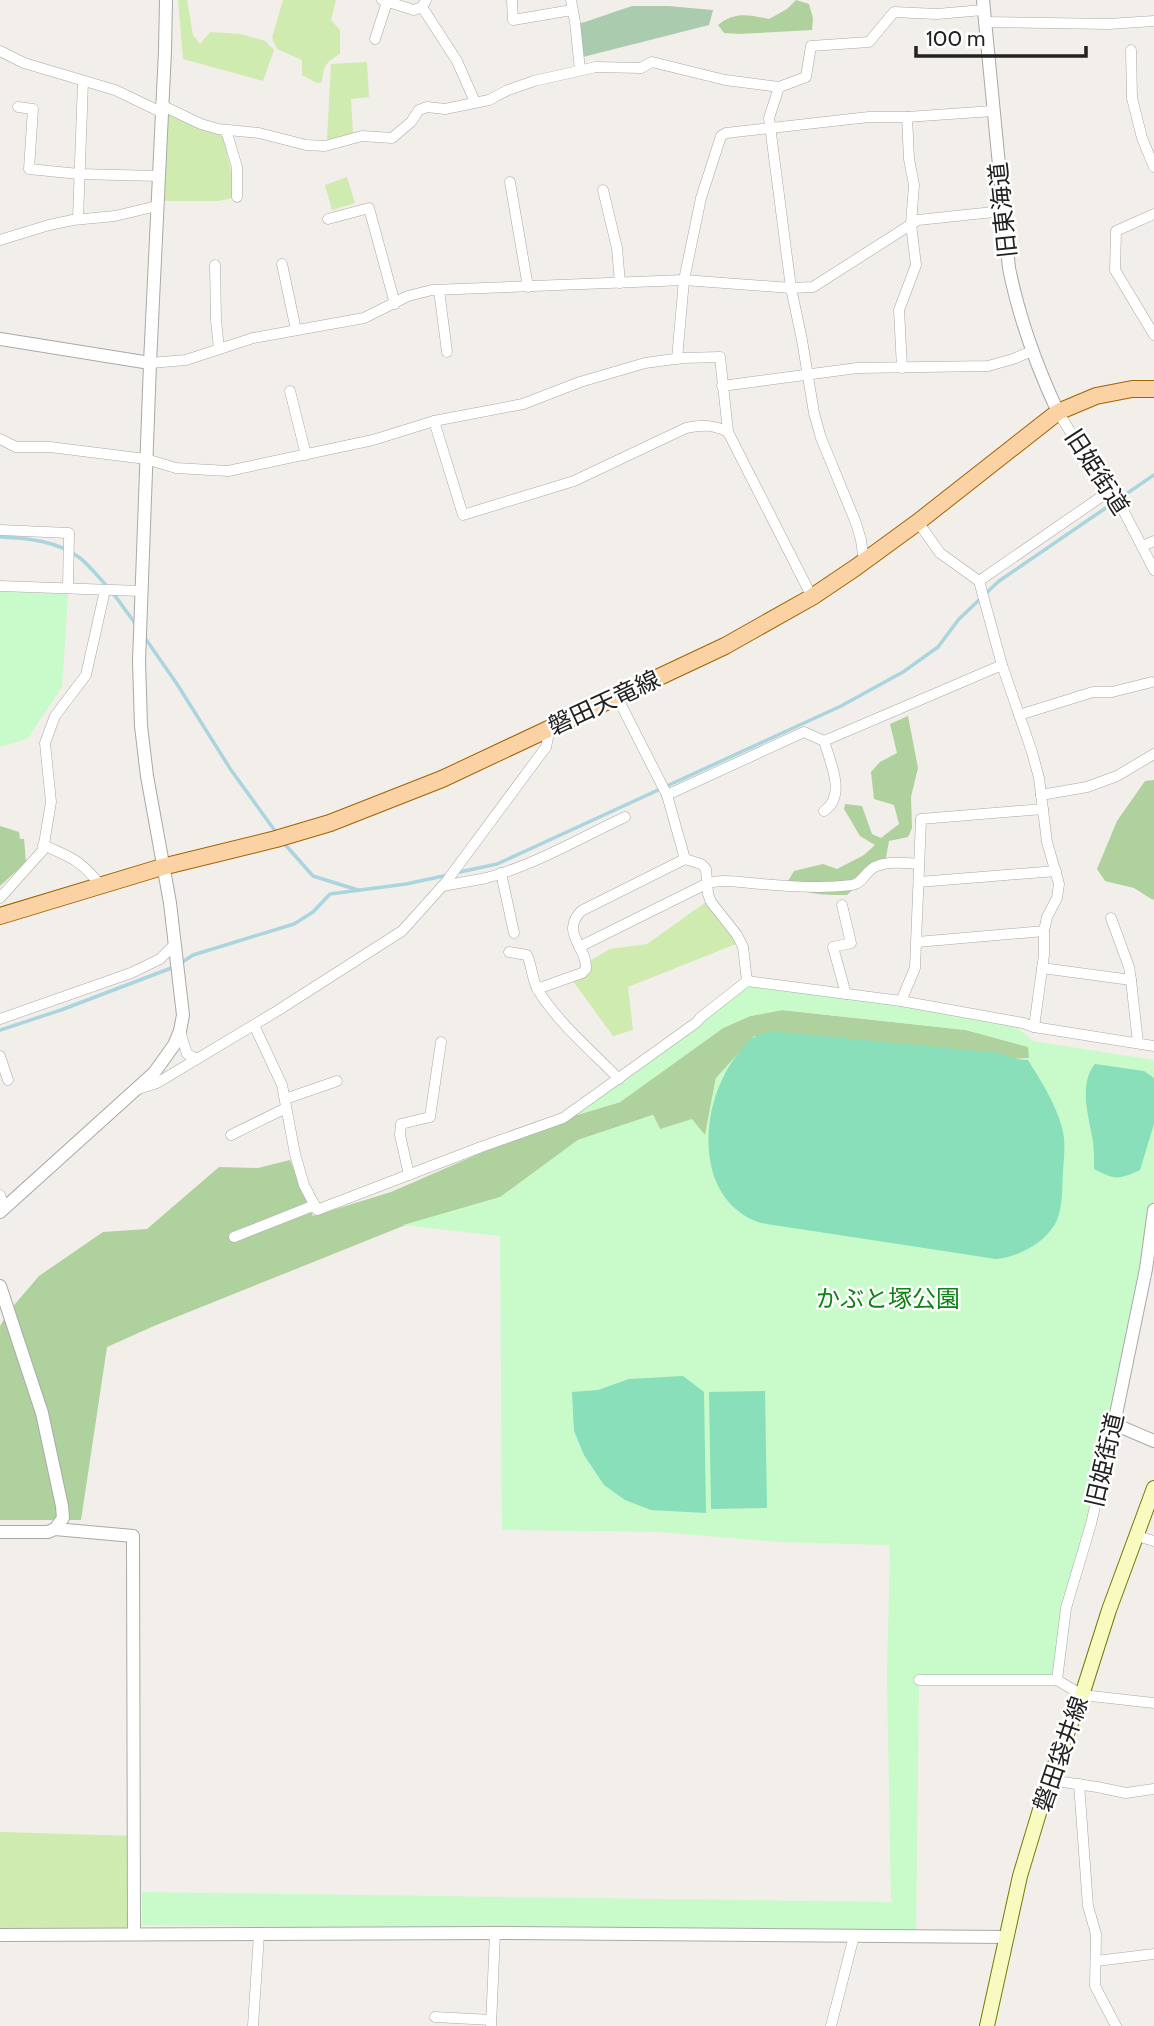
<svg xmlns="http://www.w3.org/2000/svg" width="1154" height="2026" font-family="Cabin,'Noto Sans JP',sans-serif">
<rect width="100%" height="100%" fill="#f2eee9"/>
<!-- grass -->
<g fill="#cfebb0">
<polygon points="178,0 187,0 193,35 200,44 210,32 241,34 265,41 274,50 263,81 183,59"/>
<path d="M 283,0 L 336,0 L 331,20 L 340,30 L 340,54 C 325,63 324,65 322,82 L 317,83 L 302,75 L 302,60 L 277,49 L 272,38 Z"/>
<polygon points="367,62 369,97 351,99 353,133 327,140 331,64"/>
<polygon points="161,112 208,126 223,137 237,197 218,201 157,201"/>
<polygon points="347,177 355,203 332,210 325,185"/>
<polygon points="706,902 741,942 628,987 633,1030 613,1036 570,977 585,969 586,963 610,949 647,944"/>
<polygon points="0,1832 135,1836 134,1933 0,1935"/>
</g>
<!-- forest -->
<g fill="#afd19e">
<path d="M 796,0 L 809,4 L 813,18 L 812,30 L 739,34 L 724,33 L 718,25 C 735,11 749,15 769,19 L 787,9 Z"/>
<path d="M 908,716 L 918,768 L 911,797 L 912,828 L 908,837 L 889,841 L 886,858 L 847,895 C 827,895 803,896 788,881 L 794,871 L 823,864 L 837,869 L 864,855 L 875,845 L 860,836 L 844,809 L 845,804 L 862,806 L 872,834 L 881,838 L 899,824 L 894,805 L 874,799 L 871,772 L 880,762 L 897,753 L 890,724 Z"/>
<polygon points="1154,780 1154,899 1153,900 1134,888 1105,881 1097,869 1117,821 1145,781"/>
<polygon points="0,826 19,832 20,839 24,839 26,862 0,886"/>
<polygon points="782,1010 966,1030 1029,1047 1029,1058 716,1078 705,1136 660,1129 653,1115 578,1140 501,1197 403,1226 154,1326 107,1347 81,1520 0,1520 0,1326 9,1311 39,1276 103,1232 147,1229 219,1167 258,1168 290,1160 313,1216 391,1192 547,1124 620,1102 723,1028 750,1016"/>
</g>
<!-- cemetery -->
<polygon fill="#aacbae" points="632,6 668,6 713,10 709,25 579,58 576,25"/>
<!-- park -->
<g fill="#c8faca">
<polygon points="0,591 68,594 62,687 27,739 0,747"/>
<polygon points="752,984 1012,1023 1033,1041 1154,1060 1154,1211 1057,1680 919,1680 916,1935 142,1925 142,1892 891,1902 887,1676 890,1545 778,1542 658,1532 502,1530 500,1236 403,1225 500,1197 578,1140 653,1115 660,1129 692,1119 705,1135 716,1078 754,1036 959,1050 1016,1059 1029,1058 1028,1047 966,1030 782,1010 750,1016 723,1028 620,1102 557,1121"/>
</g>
<!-- pitch -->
<g fill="#88dfba">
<path d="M 771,1031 L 999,1053 L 1016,1059 L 1028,1060 C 1041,1081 1056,1104 1062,1128 C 1066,1142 1064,1156 1063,1171 C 1062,1185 1063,1200 1059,1214 C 1053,1239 1020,1257 996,1259 L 761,1223 C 693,1201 699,1107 734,1059 C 740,1051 747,1040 756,1036 C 761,1034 766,1032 771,1031 Z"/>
<path d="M 1095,1064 L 1144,1071 L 1154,1078 L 1154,1124 L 1140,1170 C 1118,1180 1115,1180 1094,1169 C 1094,1160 1094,1150 1093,1141 C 1089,1117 1078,1085 1095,1064 Z"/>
<polygon points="683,1376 704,1392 706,1513 651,1510 625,1500 604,1485 584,1455 574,1431 572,1392 598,1390 629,1379"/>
<polygon points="765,1391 767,1508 711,1509 709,1392"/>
</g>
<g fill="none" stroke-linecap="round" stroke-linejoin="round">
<!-- stream -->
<g stroke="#aad5df" stroke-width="3.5">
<path d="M 0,537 C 27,538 58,541 80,558 C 90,566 99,578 108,587"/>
<polyline points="113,593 137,626"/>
<polyline points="145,638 177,684 231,770 278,835"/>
<polyline points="282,841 313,876 358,890"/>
<polyline points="455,873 497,864 532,848 841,706 903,672 938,647 959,619 999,581 1154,475"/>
<polyline points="181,963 193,955 294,924 313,912 330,894 406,884 448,875"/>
<polyline points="0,1030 61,1010 174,967"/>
</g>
<defs>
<g id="minor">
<polyline points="382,0 414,10 422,7"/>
<polyline points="426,0 422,7 457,61 475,102"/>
<polyline points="512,0 513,20 572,10"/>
<polyline points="571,0 575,22 580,70"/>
<polyline points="984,22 1109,24 1154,21"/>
<polyline points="375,39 387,2"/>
<polyline points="1131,50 1132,98 1142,138 1154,167"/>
<polyline points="0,51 24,63 115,90 161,112"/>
<polyline points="161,105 201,124 218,129 259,133 306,145 325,146 362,136 392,138 411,122 419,110 427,107 445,109 489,100 508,90 534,81 596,67 641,68 652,62 725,80 779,87"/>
<polyline points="18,107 33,109 29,169 79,174 158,176"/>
<polyline points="226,130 237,167 237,197"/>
<polyline points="510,182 528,287"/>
<polyline points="603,190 617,248 620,283"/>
<polyline points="1154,214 1116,231 1115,270 1154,335"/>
<polyline points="78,219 83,81"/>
<polyline points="328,219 369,208 395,304"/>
<polyline points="0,240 49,225 73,220 115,216 157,206"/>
<polyline points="282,264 296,330"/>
<polyline points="215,265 216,320 219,349"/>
<polyline points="439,290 447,352"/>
<polyline points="677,359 684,280 701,198 721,136 726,133 869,117 907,117 993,111"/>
<polyline points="150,363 186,360 253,338 364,318 408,296 432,290 684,280 791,288 813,287 918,220 1003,211"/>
<polyline points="902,368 899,310 916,265 911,224 914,185 909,159 907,117"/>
<polyline points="722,386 857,368 988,366 1013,359 1032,351"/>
<polyline points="290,391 306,455"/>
<polyline points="1058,412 1108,492 1120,504 1154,570"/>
<path d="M 434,421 L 463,515 L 574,481 L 686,428 C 702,425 712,424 728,432"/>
<polyline points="0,439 16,447 50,447 146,459 176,468 228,471 373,440 434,421 523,404 580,382 645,363 682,358 720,357 728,432 812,597"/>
<polyline points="918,522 940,553 979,581 1002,665 1032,752 1039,778 1047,842 1059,884 1057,898 1047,917 1044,931 1044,955 1034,1027"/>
<polyline points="0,530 69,533 68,588"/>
<polyline points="1142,546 1154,541"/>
<polyline points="864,562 861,540 856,523 821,438 814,413 802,340 791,288 769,118 779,87 806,77 811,46 869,42 894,12 937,14 983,10"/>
<polyline points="979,581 1108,492"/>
<polyline points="0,586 141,591"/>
<polyline points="1019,715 1093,692 1112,692 1152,682"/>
<polyline points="667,795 804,732 824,741 1002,665"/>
<polyline points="1041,795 1087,787 1117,776 1154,754"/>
<path d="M 824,811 C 847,796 830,762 824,741"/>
<path d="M 43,845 C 71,857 82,861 101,886"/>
<polyline points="685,859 701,864 706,869 708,894 711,902 737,935 743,947 747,981"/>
<polyline points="501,873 514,933"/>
<polyline points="919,882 1056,871"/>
<path d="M 443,886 C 457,883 472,881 486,878 C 535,865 580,838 625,817"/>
<polyline points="0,898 43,850 51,802 45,743 55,716 86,675 105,590"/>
<polyline points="842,905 851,943 833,947 846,994"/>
<polyline points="1111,918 1129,967 1131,980"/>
<polyline points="917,942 1044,931"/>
<path d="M 579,947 L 708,883 C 723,879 735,882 750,883 C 784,886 819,889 852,885 C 864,883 865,870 877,866 C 889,861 906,863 919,864"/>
<path d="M 509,952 L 527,955 C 532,966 532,980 538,990 C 558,1023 593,1052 619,1079"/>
<polyline points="1042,968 1131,980 1138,1043"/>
<path d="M 537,989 L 582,973 L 586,969 C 587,945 560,934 581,911 L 685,859 L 667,795 L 617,697"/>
<polyline points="901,1001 915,968 921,819 1043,809"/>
<polyline points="0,1019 131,973 160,959 175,944"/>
<polyline points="254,1025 282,1085 295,1154 304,1185 317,1210 481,1147 563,1118 697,1022 700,1018 747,981 901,1001 1023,1023 1034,1027 1154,1046"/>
<polyline points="180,1031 187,1054 197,1059"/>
<polyline points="0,1056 8,1080"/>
<polyline points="138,1089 157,1083 277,1011 402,931 446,882 546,747 550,728"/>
<polyline points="285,1099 337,1081"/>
<polyline points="231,1135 286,1108"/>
<polyline points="409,1175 400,1135 401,1124 430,1117 441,1042"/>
<polyline points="0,1195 4,1208"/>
<polyline points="234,1237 315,1205"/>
<polyline points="1114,1424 1091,1524 1066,1608 1057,1680 1082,1695 1154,1703"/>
<polyline points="1137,1536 1154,1541"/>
<polyline points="919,1680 1057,1680"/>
<polyline points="1049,1780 1097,1787 1126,1793 1154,1789"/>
<polyline points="1079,1784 1088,1906 1096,1934 1095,1986 1116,2026"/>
<polyline points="1096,1961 1154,1954"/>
<polyline points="435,2017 491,2020"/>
<polyline points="253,2026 259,1934"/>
<polyline points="491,2026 495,1933"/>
<polyline points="831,2026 854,1936"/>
</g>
<g id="tertiary">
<path d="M 983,0 L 1009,268 C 1019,318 1036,365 1058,412"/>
<polyline points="0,339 150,363"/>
<polyline points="1154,1210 1146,1269 1114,1424 1154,1441"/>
<polyline points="0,1212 154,1073 174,1045 180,1031 183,1015 170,903 147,776 141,726 139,661 150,363 165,51 166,0"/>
<polyline points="0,1286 42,1413 62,1506 63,1518 55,1529"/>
<polyline points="0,1532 48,1532 55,1529 133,1536 134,1933"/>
<polyline points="0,1935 495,1933 1006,1937"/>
</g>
<polyline id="secondary" points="987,2026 1020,1876 1049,1780 1082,1695 1109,1610 1154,1488"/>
<polyline id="primary" points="0,916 162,867 276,839 330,823 442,779 725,646 812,597 855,568 918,522 1058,412 1096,396 1132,389 1154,389"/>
</defs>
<!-- minor casing -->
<use href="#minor" stroke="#a9a9a9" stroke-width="11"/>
<!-- tertiary casing -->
<use href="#tertiary" stroke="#a9a9a9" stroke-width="14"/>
<!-- secondary casing -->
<use href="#secondary" stroke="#747c06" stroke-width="16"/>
<!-- primary casing -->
<use href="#primary" stroke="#9f6401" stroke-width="18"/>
<!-- minor -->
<use href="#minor" stroke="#fff" stroke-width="10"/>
<!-- tertiary -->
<use href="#tertiary" stroke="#fff" stroke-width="12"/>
<!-- secondary -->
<use href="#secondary" stroke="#f9fabf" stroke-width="14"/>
<!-- primary -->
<use href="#primary" stroke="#fbd2a4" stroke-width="16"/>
</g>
<g text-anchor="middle" stroke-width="5" stroke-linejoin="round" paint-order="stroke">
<!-- street labels -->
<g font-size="24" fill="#222" stroke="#fff">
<text transform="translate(1003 210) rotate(-96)" y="8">旧東海道</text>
<text transform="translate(1097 472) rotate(57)" y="8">旧姫街道</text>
<text transform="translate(604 703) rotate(-25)" y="8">磐田天竜線</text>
<text transform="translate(1105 1460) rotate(-77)" y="8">旧姫街道</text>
<text transform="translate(1061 1754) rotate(-71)" y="8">磐田袋井線</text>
</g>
<!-- park labels -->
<g font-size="24" fill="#0d8312" stroke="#fff">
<text x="888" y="1307">かぶと塚公園</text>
</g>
</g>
<!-- scale -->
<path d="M916 46v10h170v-10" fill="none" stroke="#222222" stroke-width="3.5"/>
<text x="926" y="46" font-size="21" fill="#222222" stroke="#ffffff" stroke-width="5" paint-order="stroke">100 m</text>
</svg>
